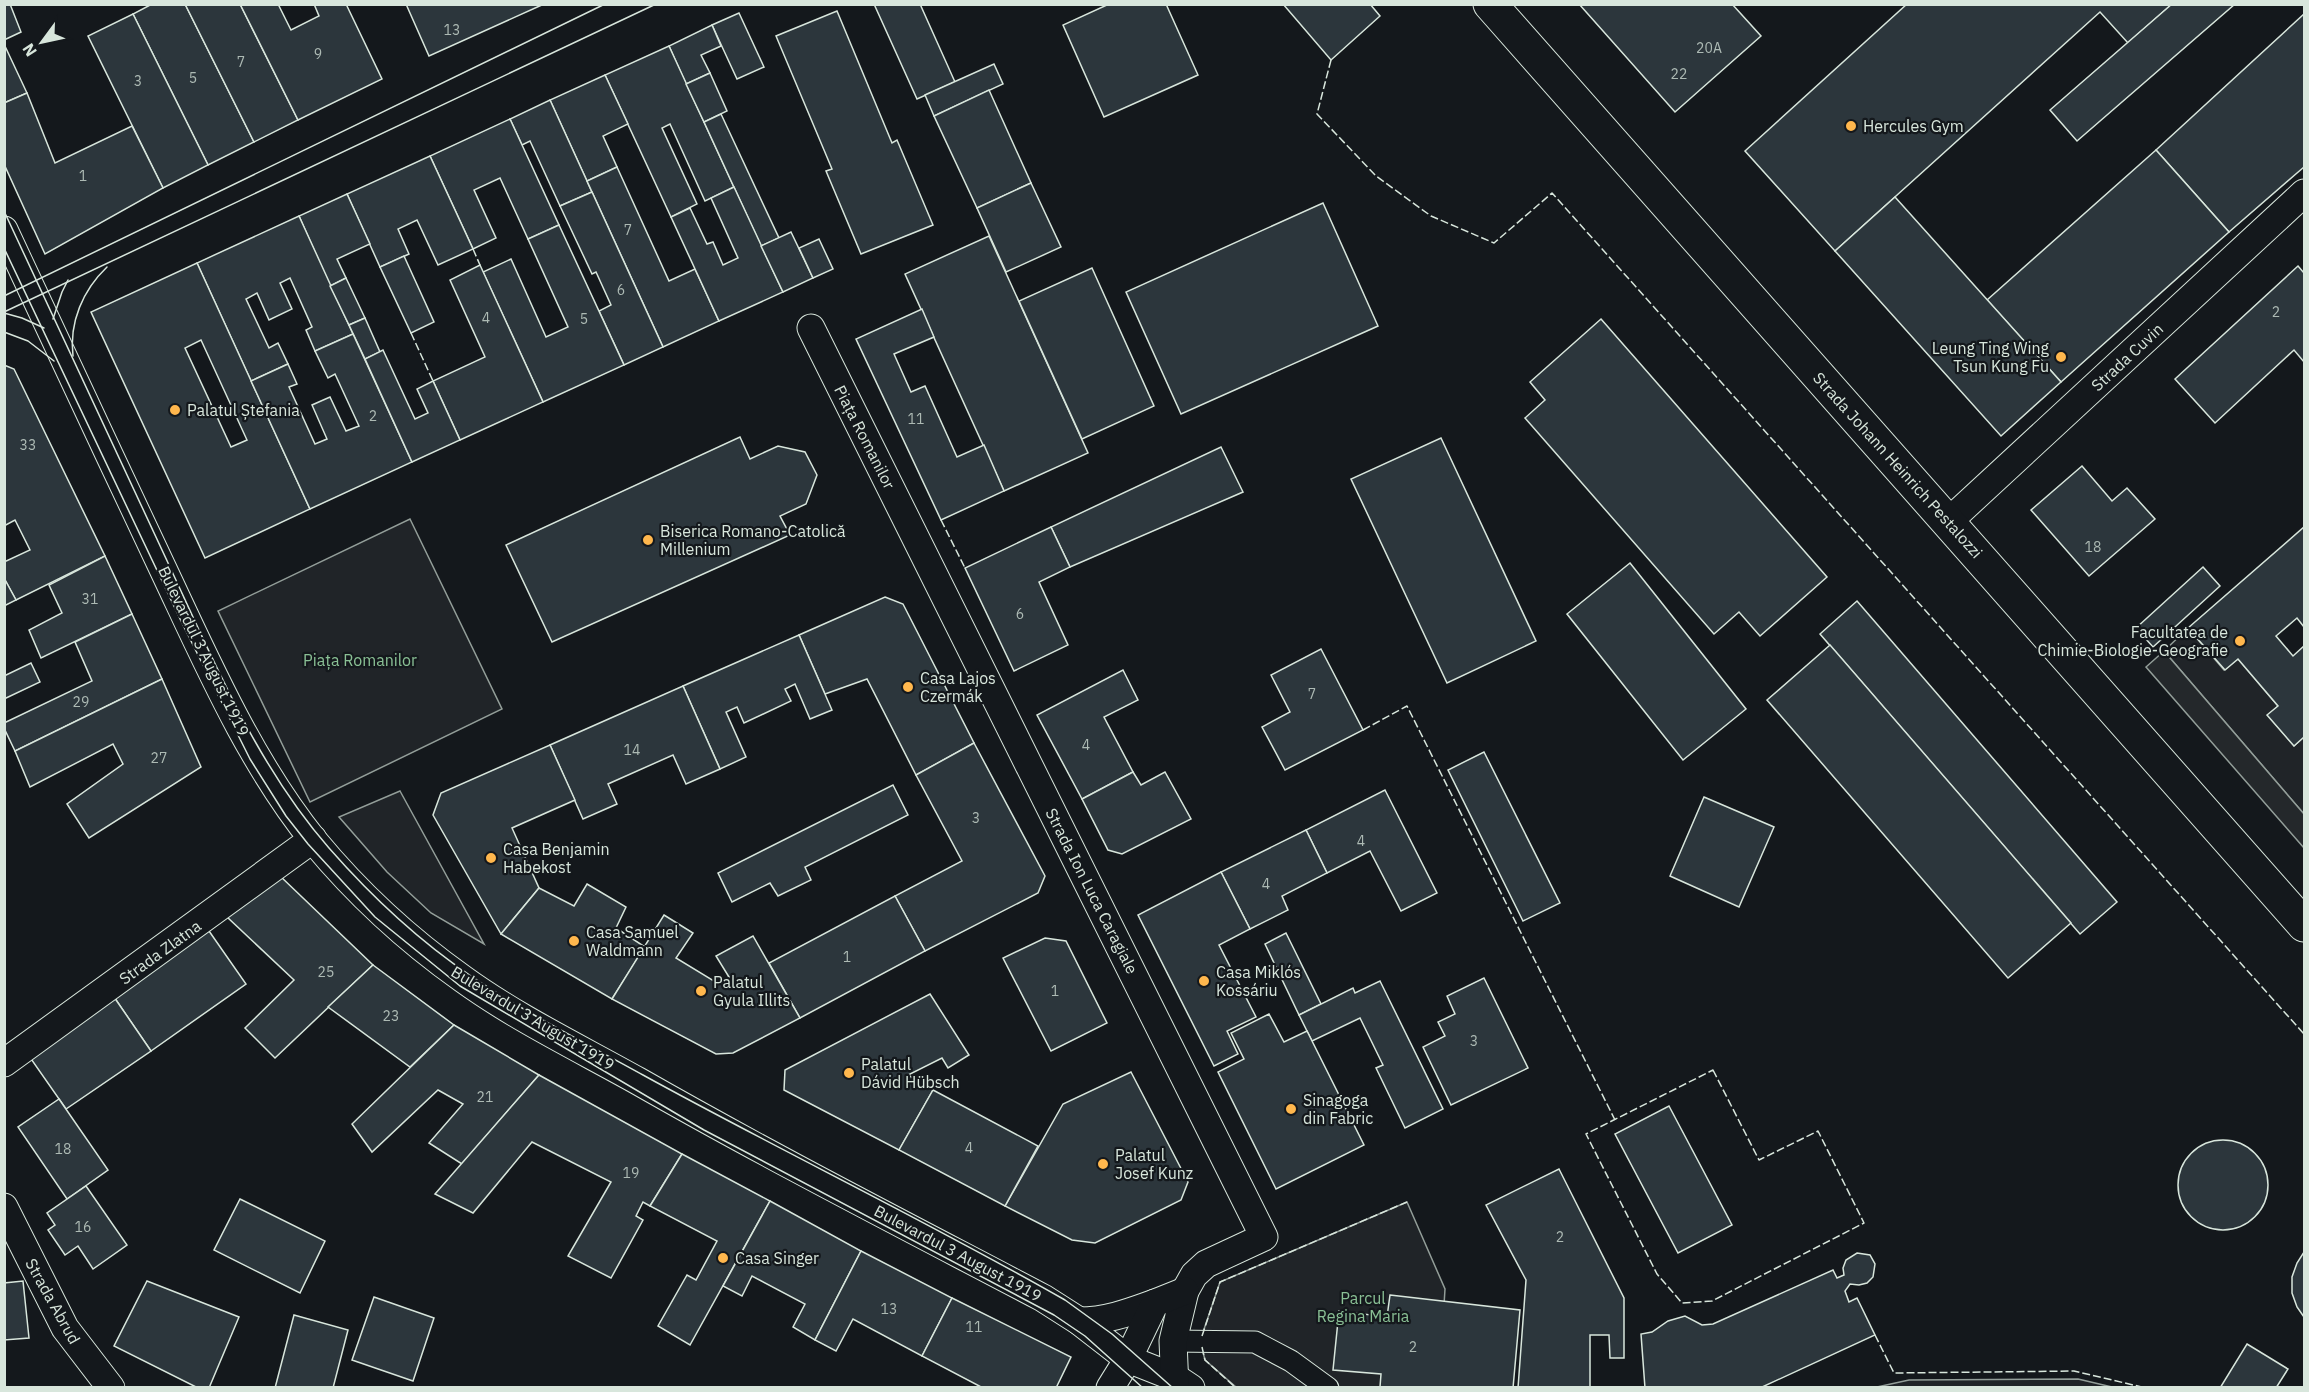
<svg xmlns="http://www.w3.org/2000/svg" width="2309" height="1392" font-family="'IBM Plex Sans',sans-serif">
<rect width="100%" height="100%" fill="#14181c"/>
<!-- green -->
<g fill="#202428" stroke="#939e99" stroke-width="1.5">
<polygon points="410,519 502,709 310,802 218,611"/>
<polygon points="2188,628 2224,670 2238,659 2278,706 2268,715 2294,746 2304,737 2304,814 2164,651"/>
<polygon points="400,791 484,944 431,913 387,872 339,817"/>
<polygon points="1407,1202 1445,1289 1439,1387 1236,1387 1205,1360 1200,1341 1220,1282"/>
<polygon points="2078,1379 2112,1387 1877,1387 1909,1380"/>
</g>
<!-- parking -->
<polygon fill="#24282b" stroke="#939e99" stroke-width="1.5" points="2164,651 2304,814 2304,848 2146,667"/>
<!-- building -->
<g fill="#2c363c" stroke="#d8e6dc" stroke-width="1.5" fill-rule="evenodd">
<polygon points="4,4 10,4 21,32 4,40"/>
<polygon points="152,4 185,4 254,142 208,165 133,14"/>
<polygon points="185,4 240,4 298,120 254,142"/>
<polygon points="240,4 278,4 291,30 319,16 314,4 346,4 382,79 298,120"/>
<polygon points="406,4 544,4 429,56"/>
<polygon points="874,4 920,4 955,82 917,99"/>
<polygon points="1109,4 1166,4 1198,75 1104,117 1063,25"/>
<polygon points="1283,4 1370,4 1380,16 1331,60"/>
<polygon points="1579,4 1732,4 1761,36 1675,112"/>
<polygon points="1907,4 2172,4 2128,43 2100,12 1835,251 1745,151"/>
<polygon points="2172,4 2235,4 2077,141 2050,110"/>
<polygon points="837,11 892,143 897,140 933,225 861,254 826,171 832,169 776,36"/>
<polygon points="739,13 764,67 737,79 712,25"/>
<polygon points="133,14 208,165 163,188 88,36"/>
<polygon points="2304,14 2304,167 2229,232 2156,150"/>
<polygon points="712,25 721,46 701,55 710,73 686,84 669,46"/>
<polygon points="4,44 27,93 4,103"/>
<polygon points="669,46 734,187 705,201 670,124 662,128 697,204 671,217 605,75"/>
<polygon points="994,64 1003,84 934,116 925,95"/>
<polygon points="710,73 727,111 704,122 686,84"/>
<polygon points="605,75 628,124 603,136 617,167 587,181 550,100"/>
<polygon points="989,90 1031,183 977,208 934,116"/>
<polygon points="27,93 55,163 132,126 163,188 45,254 4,164 4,103"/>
<polygon points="550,100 592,192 560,206 530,141 522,145 510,119"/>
<polygon points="721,114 779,238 761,246 704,122"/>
<polygon points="510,119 559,225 528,239 500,178 474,190 496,238 473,249 430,156"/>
<polygon points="2156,150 2229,232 2061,382 1987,300"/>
<polygon points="430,156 473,249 438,265 417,220 398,229 409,254 380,267 347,194"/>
<polygon points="617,167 669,281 695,269 719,321 663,347 587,181"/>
<polygon points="1031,183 1061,247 1006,272 977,208"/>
<polygon points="734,187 783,292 719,321 671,217 690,208 707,244 713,242 723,265 738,258 711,198"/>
<polygon points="592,192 663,347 624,365 599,311 611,305 596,272 592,274 560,206"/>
<polygon points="347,194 370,244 337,259 346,278 330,286 299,216"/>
<polygon points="1895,197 2061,382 2001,436 1835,251"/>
<polygon points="1323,203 1378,326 1181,414 1126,292"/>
<polygon points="299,216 353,334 315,351 306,330 312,327 290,278 280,283 292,309 269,320 257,293 246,299 269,348 278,343 288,364 251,381 197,263"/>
<polygon points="559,225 624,365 543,402 483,272 511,259 546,337 568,327 528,239"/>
<polygon points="791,232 813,278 783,292 761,246"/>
<polygon points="989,236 1088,453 1004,491 905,274"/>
<polygon points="819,239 833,269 813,278 799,248"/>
<polygon points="404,256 434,322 411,333 380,267"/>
<path d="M 197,263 L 310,509 L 205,558 L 91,312 ZM 201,340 L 247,440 L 231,447 L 185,348 Z"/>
<polygon points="480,265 543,402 460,440 433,381 485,357 450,280"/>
<polygon points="2298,266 2304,273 2304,362 2294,350 2215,423 2175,379"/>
<polygon points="1092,268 1154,406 1082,439 1019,301"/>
<polygon points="346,278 365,318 349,325 330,286"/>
<polygon points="922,309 934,337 894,354 911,392 925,386 957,457 984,445 1004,491 941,520 856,339"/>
<polygon points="365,318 380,352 365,359 349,325"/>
<polygon points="1601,319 1827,577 1760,636 1739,612 1714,634 1525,418 1545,400 1530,382"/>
<polygon points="353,334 412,462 310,509 251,381 288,364 297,384 289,387 315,444 327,439 312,405 330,397 346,431 359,426 335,374 328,378 315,351"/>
<polygon points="383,350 415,419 428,413 417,389 433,381 460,440 412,462 365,359"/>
<polygon points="4,365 14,369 105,556 16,600 4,578 4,562 30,550 15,520 4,526"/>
<polygon points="740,437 750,459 778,446 805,452 817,475 806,504 780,516 790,535 552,642 506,545"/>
<polygon points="1441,438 1536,641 1447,683 1351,479"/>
<polygon points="1221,447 1243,492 1070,567 1051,527"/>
<polygon points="2082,466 2112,501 2127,488 2155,519 2089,576 2031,510"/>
<polygon points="1051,527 1070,567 1039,582 1068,645 1014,671 965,568"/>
<polygon points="2304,527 2304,627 2297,618 2276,636 2293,656 2304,646 2304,737 2294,746 2267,715 2278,706 2238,659 2225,670 2188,628"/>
<polygon points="105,556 132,614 41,658 29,630 62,613 49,585"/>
<polygon points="1630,563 1746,709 1683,760 1567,614"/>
<polygon points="2203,567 2220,586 2153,647 2136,628"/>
<polygon points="4,578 16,600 4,606"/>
<polygon points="885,597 903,604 974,743 916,775 867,679 825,694 799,635"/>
<polygon points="1857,601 2117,902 2080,934 1820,634"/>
<polygon points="132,614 162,679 15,751 4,728 4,723 92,681 75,642"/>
<polygon points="799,635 832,710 810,719 795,684 785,689 791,701 744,723 737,707 726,712 746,757 720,769 683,686"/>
<polygon points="1830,645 2071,923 2008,978 1767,700"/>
<polygon points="1321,649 1363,730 1285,770 1262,727 1290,712 1271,675"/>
<polygon points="31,663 40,682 4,699 4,676"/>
<polygon points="1123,670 1138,700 1104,717 1133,772 1082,799 1037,715"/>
<polygon points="162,679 201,767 89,838 67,804 123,764 113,744 30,787 15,751"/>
<polygon points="683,686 720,769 686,784 673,755 608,784 617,804 583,819 550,745"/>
<polygon points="974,743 1045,876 1038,893 925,951 895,896 962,861 916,775"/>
<polygon points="550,745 575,800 512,828 539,888 501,934 433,815 441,793"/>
<polygon points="1484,752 1560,903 1523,921 1448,770"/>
<polygon points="1133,772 1141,785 1165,772 1191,819 1122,854 1108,850 1082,799"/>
<polygon points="893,785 908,815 805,867 811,880 778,896 770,883 732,902 718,873"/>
<polygon points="1385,790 1437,893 1401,911 1370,851 1327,873 1306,830"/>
<polygon points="1704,797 1774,827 1739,907 1670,876"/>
<polygon points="1306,830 1327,873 1282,896 1288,910 1250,929 1221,872"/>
<polygon points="1221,872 1250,929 1219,945 1256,1017 1227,1031 1238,1054 1214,1066 1138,915"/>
<polygon points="279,875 373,965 275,1058 245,1028 294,980 226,916"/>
<polygon points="587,884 626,907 616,928 645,947 612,999 501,934 539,888 574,906"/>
<polygon points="895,896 925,951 800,1018 769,963"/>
<polygon points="664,915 693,933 676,958 717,983 729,977 716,956 753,936 800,1018 733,1053 716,1054 612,999"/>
<polygon points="209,931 246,984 151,1051 114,997"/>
<polygon points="1286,933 1321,1004 1299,1015 1265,944"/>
<polygon points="1045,938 1066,941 1107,1023 1051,1051 1003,958"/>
<polygon points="373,965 454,1025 410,1067 328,1007"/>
<polygon points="1484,978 1528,1068 1451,1105 1423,1047 1445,1036 1438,1022 1455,1014 1447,996"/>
<polygon points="1380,981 1443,1109 1405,1128 1376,1068 1383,1065 1360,1018 1312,1041 1299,1015 1353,988 1355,993"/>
<polygon points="930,994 969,1055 948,1068 942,1058 908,1075 933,1090 899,1150 784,1090 785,1070"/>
<polygon points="114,997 151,1051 66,1109 29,1056"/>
<polygon points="1269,1014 1284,1042 1307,1031 1364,1145 1276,1189 1218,1072 1244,1059 1231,1033"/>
<polygon points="454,1025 539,1075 462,1164 429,1143 463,1104 438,1090 372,1152 352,1124"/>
<polygon points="1131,1072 1188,1182 1181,1200 1095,1243 1072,1240 1005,1206 1063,1104"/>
<polygon points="539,1075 682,1154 650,1206 643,1202 636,1216 643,1220 611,1278 568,1256 611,1182 532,1142 473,1213 435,1194"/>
<polygon points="933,1090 1038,1146 1005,1206 899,1150"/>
<polygon points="59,1099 108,1170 67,1199 18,1127"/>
<polygon points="1669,1106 1732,1225 1678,1253 1615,1134"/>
<circle cx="2223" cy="1185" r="45"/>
<polygon points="682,1154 770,1201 690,1345 658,1326 687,1275 696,1280 717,1241 650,1206"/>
<polygon points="1559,1169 1624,1298 1624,1358 1610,1358 1609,1335 1590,1335 1590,1388 1518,1388 1526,1280 1486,1205"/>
<polygon points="86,1186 127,1245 93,1269 78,1246 65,1255 48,1230 55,1225 47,1213"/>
<polygon points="240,1199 325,1241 300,1293 214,1250"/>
<polygon points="770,1201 861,1251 815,1340 793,1327 805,1304 752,1276 742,1296 723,1286"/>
<polygon points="861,1251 952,1298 922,1356 853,1319 836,1351 815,1340"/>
<polygon points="2304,1252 2304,1317 2297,1307 2292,1293 2292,1277 2297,1263"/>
<polygon points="1857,1253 1870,1255 1875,1264 1873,1277 1867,1283 1859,1285 1850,1284 1845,1291 1849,1302 1857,1298 1875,1335 1760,1388 1645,1388 1641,1334 1652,1332 1668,1321 1685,1316 1702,1325 1713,1324 1833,1270 1837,1278 1844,1275 1843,1268 1846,1260"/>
<polygon points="23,1281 29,1338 4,1340 4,1283"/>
<polygon points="147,1281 239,1317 209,1388 198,1388 114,1346"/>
<polygon points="1390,1295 1520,1310 1513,1388 1382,1388 1380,1387 1381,1374 1333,1370 1339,1311 1387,1317"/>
<polygon points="374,1297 434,1318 413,1381 352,1360"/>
<polygon points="952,1298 1071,1357 1056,1388 983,1388 922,1356"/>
<polygon points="294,1315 348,1330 333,1388 275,1388"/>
<polygon points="2247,1344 2288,1369 2276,1388 2220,1388"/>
</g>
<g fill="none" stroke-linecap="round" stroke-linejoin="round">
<defs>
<polyline id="pedestrian" points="1173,1341 1255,1342 1291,1361 1328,1388"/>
<g id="minor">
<path d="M 4,230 C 56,343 110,456 163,569 C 207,662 249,760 314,841 C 357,893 408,940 463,979 C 517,1018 579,1048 638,1081 C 771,1157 908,1227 1043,1298 L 1079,1321 L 1128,1359 L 1176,1378 L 1191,1388"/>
<polyline points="811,328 1264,1237 1206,1264 1194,1275 1185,1291 1173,1341 1175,1388"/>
<polyline points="1948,522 2304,193"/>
<polyline points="4,1063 313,839"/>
<polyline points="4,1207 65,1328 111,1388"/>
<path d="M 1079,1321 C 1107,1321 1130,1312 1155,1303"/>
<polyline points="1110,1388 1128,1359 1155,1303 1185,1291"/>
</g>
<polyline id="secondary" points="1490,4 2304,925"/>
</defs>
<!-- pedestrian casing -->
<use href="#pedestrian" stroke="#d8e6dc" stroke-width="23"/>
<!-- minor casing -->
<use href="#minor" stroke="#d8e6dc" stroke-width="29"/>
<!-- secondary casing -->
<use href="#secondary" stroke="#d8e6dc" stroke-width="35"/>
<!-- pedestrian -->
<use href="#pedestrian" stroke="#14181c" stroke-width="21"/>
<!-- minor -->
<use href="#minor" stroke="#14181c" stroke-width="27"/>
<!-- secondary -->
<use href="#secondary" stroke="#14181c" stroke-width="33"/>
<!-- tram -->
<g stroke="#d8e6dc" stroke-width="1.5">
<path d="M 4,211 C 59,329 114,447 169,565 C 214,662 258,767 329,848 C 371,896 418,940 471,976 C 526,1013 585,1043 643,1075 C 783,1152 927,1221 1065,1300 L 1112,1334 L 1173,1388"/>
<polyline points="4,248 182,623 250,759 286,816 308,844 375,917 460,986 704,1130 1054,1315 1085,1336 1143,1388"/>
<polyline points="4,296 605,4"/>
<polyline points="4,312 656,4"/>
<polyline points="4,313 22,318 44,328"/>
<polyline points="53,319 62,292 68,280"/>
<polyline points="4,332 28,341 54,361"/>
<path d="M 73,356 C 69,322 83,290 107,267"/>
</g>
<!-- fence -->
<g stroke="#d8e6dc" stroke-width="1.5" stroke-dasharray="8 3" stroke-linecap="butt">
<polyline points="1331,60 1317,114 1376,176 1431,216 1494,243 1552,193 2304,1034"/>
<polyline points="473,249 480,265"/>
<polyline points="411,333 433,381"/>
<polyline points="941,520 965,568"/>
<polyline points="1363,730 1407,706 1615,1120"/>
<polygon points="1713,1070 1759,1160 1818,1131 1864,1223 1712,1301 1682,1303 1657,1274 1586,1134"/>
<polyline points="1875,1335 1894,1373 2074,1371 2146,1388"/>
<polyline points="1202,1336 1220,1282 1407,1202"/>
<polyline points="1202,1347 1205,1360 1236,1388"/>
</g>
</g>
<!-- markers -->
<g fill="#ffb74d" stroke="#14181c" stroke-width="2">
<circle cx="1851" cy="126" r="6"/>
<circle cx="2061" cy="357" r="6"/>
<circle cx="175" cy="410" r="6"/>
<circle cx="648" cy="540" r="6"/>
<circle cx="2240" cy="641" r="6"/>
<circle cx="908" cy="687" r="6"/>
<circle cx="491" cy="858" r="6"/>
<circle cx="574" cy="941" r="6"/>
<circle cx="1204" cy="981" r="6"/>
<circle cx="701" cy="991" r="6"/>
<circle cx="849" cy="1073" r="6"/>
<circle cx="1291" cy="1109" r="6"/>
<circle cx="1103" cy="1164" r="6"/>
<circle cx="723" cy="1258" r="6"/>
</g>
<g text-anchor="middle" stroke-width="4.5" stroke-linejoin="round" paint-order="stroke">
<!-- number labels -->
<g font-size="14" fill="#adbab4">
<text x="452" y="35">13</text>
<text x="1709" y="53">20A</text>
<text x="318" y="59">9</text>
<text x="241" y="67">7</text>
<text x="1679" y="79">22</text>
<text x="193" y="83">5</text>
<text x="138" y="86">3</text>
<text x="83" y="181">1</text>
<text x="628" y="235">7</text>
<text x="621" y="295">6</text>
<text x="2276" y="317">2</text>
<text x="486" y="323">4</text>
<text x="584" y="324">5</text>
<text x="373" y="421">2</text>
<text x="916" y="424">11</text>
<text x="28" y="450">33</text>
<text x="2093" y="552">18</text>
<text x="90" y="604">31</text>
<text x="1020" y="619">6</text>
<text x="1312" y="699">7</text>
<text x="81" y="707">29</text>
<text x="1086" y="750">4</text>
<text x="632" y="755">14</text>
<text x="159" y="763">27</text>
<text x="976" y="823">3</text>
<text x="1361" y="846">4</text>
<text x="1266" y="889">4</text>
<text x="847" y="962">1</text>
<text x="326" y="977">25</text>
<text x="1055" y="996">1</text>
<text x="391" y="1021">23</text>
<text x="1474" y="1046">3</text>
<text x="485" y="1102">21</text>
<text x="969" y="1153">4</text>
<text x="63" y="1154">18</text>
<text x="631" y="1178">19</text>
<text x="83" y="1232">16</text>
<text x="1560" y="1242">2</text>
<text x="889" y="1314">13</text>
<text x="974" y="1332">11</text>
<text x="1413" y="1352">2</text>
</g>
<!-- poi labels -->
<g font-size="16" fill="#d8e6dc" stroke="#14181c" text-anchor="start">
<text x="1863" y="132">Hercules Gym</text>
<text x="2049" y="354" text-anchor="end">Leung Ting Wing<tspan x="2049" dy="18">Tsun Kung Fu</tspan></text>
<text x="187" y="416">Palatul Ștefania</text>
<text x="660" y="537">Biserica Romano-Catolică<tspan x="660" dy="18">Millenium</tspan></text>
<text x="2228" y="638" text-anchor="end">Facultatea de<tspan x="2228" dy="18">Chimie-Biologie-Geografie</tspan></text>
<text x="920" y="684">Casa Lajos<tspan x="920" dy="18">Czermák</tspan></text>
<text x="503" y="855">Casa Benjamin<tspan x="503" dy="18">Habekost</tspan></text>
<text x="586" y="938">Casa Samuel<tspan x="586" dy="18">Waldmann</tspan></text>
<text x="1216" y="978">Casa Miklós<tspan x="1216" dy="18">Kossáriu</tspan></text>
<text x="713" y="988">Palatul<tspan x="713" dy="18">Gyula Illits</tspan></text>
<text x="861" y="1070">Palatul<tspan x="861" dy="18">Dávid Hübsch</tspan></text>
<text x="1303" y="1106">Sinagoga<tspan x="1303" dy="18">din Fabric</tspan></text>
<text x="1115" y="1161">Palatul<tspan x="1115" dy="18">Josef Kunz</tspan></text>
<text x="735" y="1264">Casa Singer</text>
</g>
<!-- street labels -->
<g font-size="16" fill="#d8e6dc" stroke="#14181c">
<text transform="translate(2127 357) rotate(-43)" y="6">Strada Cuvin</text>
<text transform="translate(865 437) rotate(63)" y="6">Piața Romanilor</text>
<text transform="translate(1898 465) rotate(48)" y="6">Strada Johann Heinrich Pestalozzi</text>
<text transform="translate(204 651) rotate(64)" y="6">Bulevardul 3 August 1919</text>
<text transform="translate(1092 891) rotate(63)" y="6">Strada Ion Luca Caragiale</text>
<text transform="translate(160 952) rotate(-36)" y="6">Strada Zlatna</text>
<text transform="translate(533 1018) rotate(31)" y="6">Bulevardul 3 August 1919</text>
<text transform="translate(958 1253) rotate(28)" y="6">Bulevardul 3 August 1919</text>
<text transform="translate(53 1301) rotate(61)" y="6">Strada Abrud</text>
</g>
<!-- park labels -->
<g font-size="16" fill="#8ac095" stroke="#14181c">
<text x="360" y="666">Piața Romanilor</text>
<text x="1363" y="1304">Parcul<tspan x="1363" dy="18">Regina Maria</tspan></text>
</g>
</g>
<!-- border -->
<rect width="2309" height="1392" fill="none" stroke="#d8e6dc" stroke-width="12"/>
<!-- north arrow -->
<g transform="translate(42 42) rotate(237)" stroke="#14181c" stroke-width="4.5" paint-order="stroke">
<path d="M0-4.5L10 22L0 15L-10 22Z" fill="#d8e6dc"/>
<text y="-9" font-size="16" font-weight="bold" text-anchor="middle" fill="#d8e6dc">N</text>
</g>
</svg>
